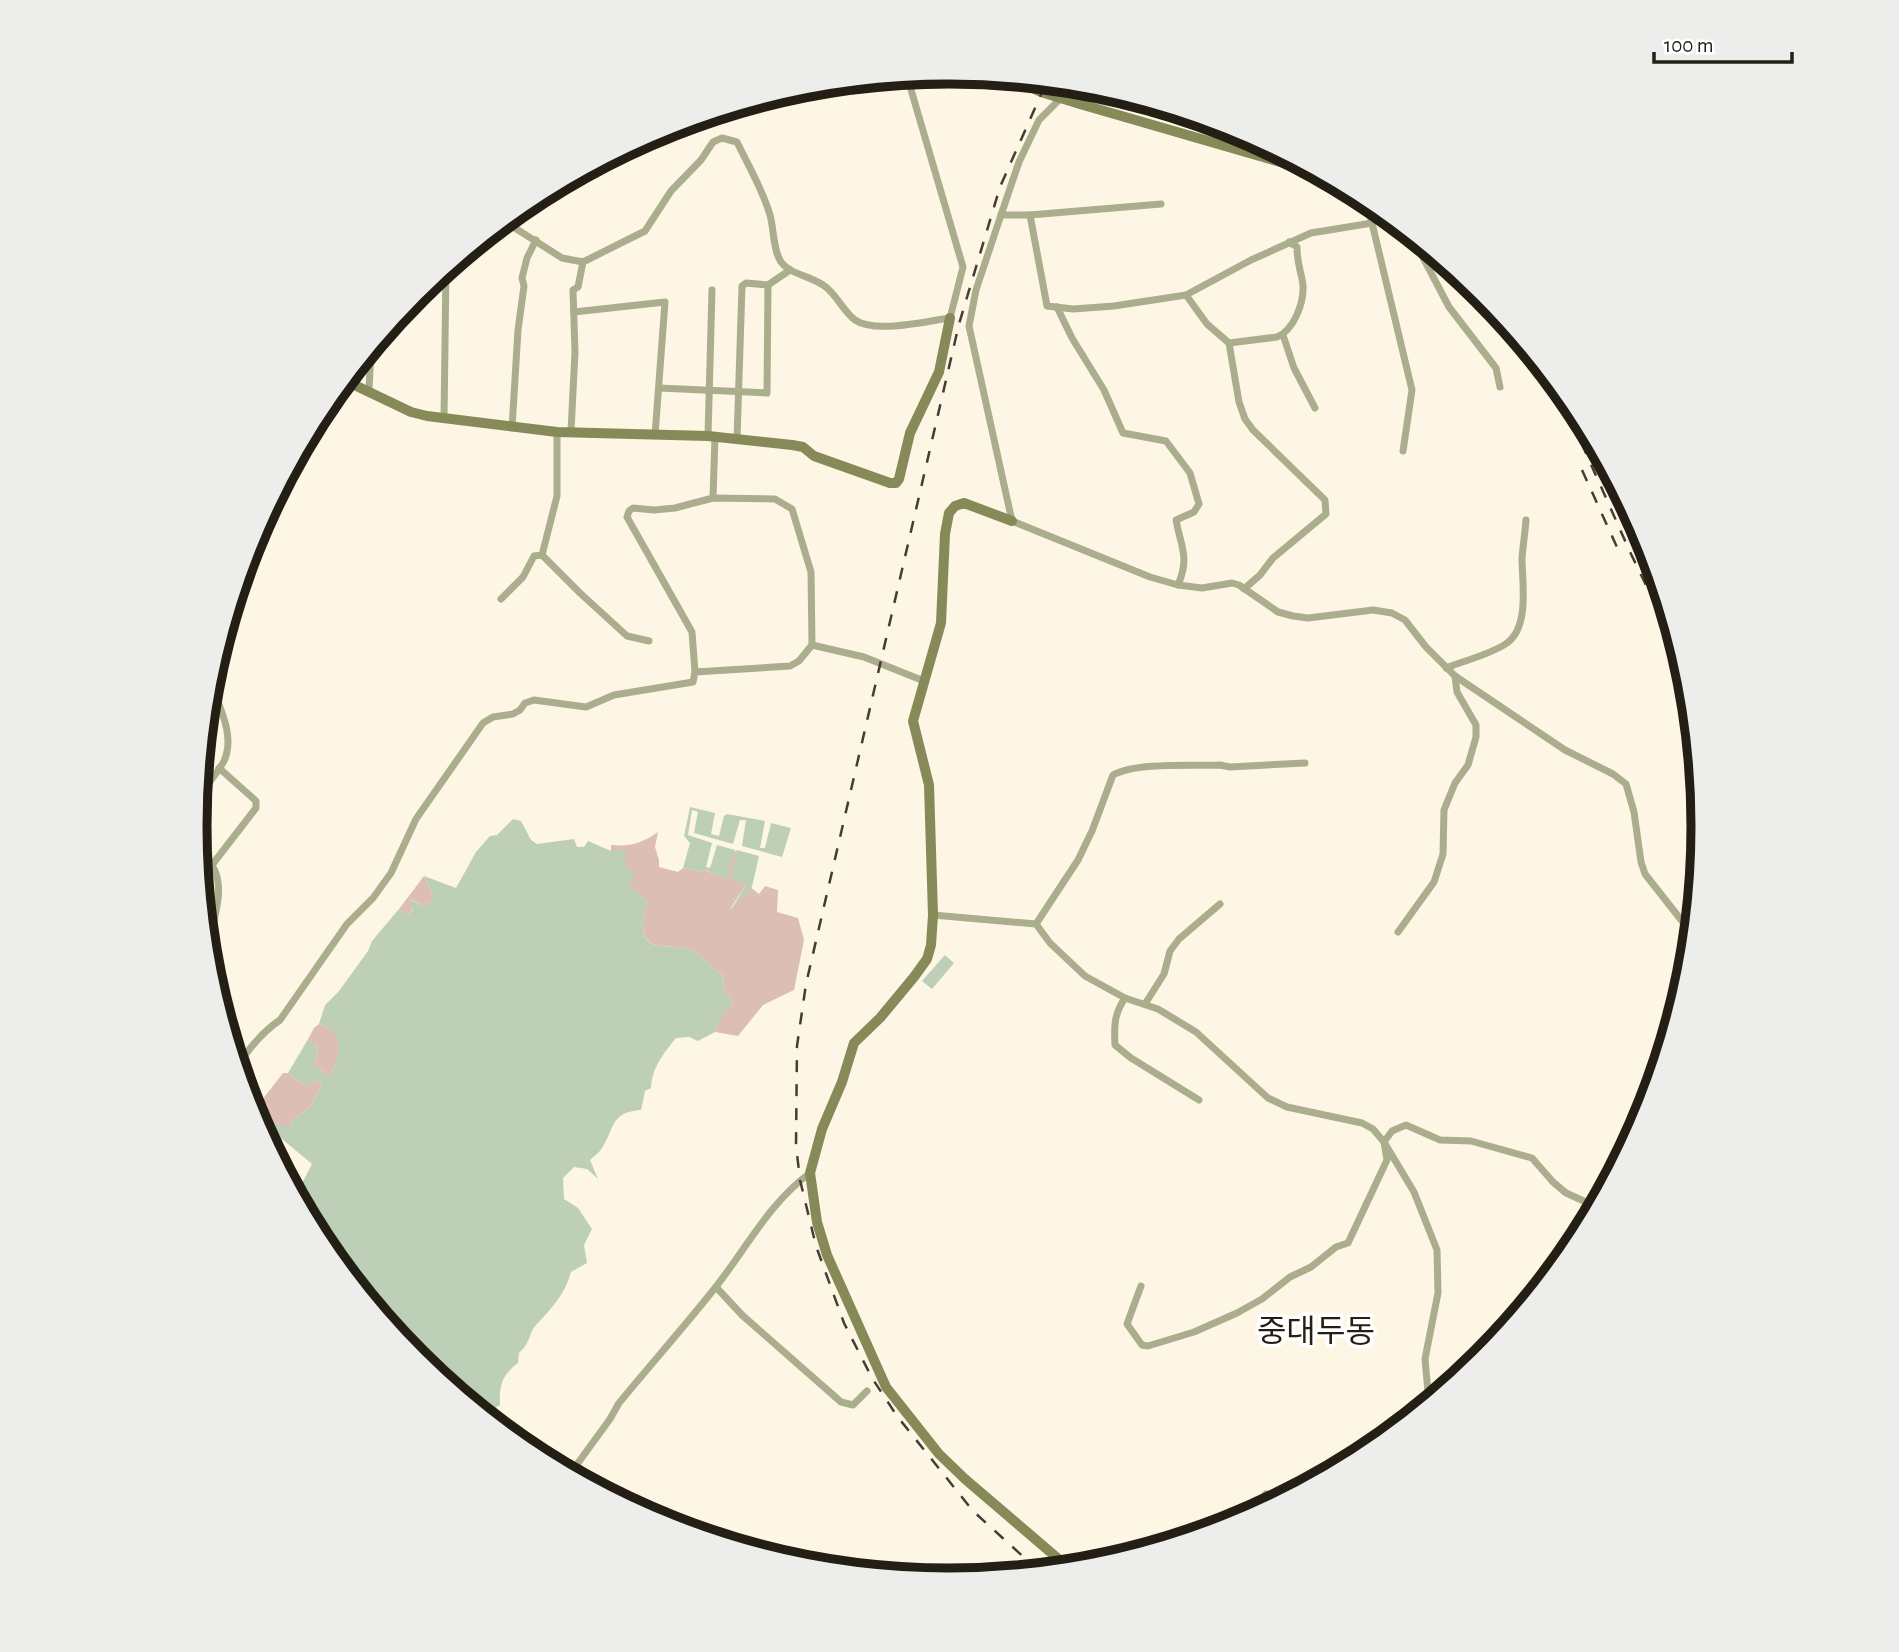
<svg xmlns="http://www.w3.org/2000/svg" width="1899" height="1652" font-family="'Alegreya Sans','Noto Sans KR',sans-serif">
<rect width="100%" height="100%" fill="#fdf6e5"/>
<!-- green -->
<g fill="#ddbeb4">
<path d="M 658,832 L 655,847 L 659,860 L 659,867 L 678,872 L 683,868 L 703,872 L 704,870 L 725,878 L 733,855 L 736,856 L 746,884 L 729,911 L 750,887 L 759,894 L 765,886 L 778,890 L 777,912 L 798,918 L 804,940 L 794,990 L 763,1005 L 738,1036 L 715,1032 L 722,1013 L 733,1003 L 723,988 L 724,976 C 714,969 704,958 694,952 C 677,941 646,955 643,929 C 642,920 646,909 647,901 L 629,885 L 611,851 L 611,845 C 630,847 642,843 658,832 Z"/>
<polygon points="424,876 432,893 432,901 424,906 410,899 413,908 408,915 399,909"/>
<path d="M 319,1024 C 349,1034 340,1055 330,1077 L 315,1065 L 318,1045 L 307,1041 L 314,1028 Z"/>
<polygon points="283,1073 288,1073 307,1087 315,1079 322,1084 311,1106 292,1121 290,1128 269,1122 264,1124 256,1119 268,1106 262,1100"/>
</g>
<!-- water -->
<g fill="#bdcfb6">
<polygon points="690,807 715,813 711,834 719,836 724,816 727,814 765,821 760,848 765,848 771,823 791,828 782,857 742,846 746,820 740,820 733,844 694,833 698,812 692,810 688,835 712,843 706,867 710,868 717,845 735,850 735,852 737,850 759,856 752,887 730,912 746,884 730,879 736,856 733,856 726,879 705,870 703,872 683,868 690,843 684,836"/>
<path d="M 513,819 L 521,821 L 531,840 L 537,844 L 574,839 L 577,847 L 584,847 L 588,841 L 611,851 L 625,851 L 625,865 L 634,873 L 630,885 L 647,901 C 646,909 642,920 643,929 C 645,955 677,941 694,952 C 704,958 714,969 724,976 L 723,988 L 733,1003 L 723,1013 L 715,1032 L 698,1041 L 689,1037 L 676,1038 C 664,1053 652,1067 651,1088 L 645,1091 L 641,1110 C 610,1112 615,1128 602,1148 C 599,1153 594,1156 590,1160 L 598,1179 L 587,1169 L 574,1167 L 563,1178 L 564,1199 L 578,1208 L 592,1229 L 584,1245 L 587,1263 L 571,1272 C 565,1294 552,1308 537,1324 C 528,1333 532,1341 519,1353 L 518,1363 C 502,1375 499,1385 500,1405 L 484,1415 L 416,1359 L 322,1245 L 296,1195 L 312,1164 L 264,1124 L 268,1121 L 290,1127 L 292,1121 L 311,1106 L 322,1084 L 315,1079 L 307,1087 L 288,1073 L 307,1041 L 318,1045 L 315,1065 L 330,1077 C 340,1055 348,1034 319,1024 L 325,1005 L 339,991 L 368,951 L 372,941 L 399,909 L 408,915 L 413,909 L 409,899 L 424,906 L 432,901 L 432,893 L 424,876 L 456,888 L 476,852 L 490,836 L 497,835 Z"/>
<polygon points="945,955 954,963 932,989 922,981"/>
</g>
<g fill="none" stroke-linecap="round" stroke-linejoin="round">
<!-- street -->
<g stroke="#aaae8d" stroke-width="7">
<polyline points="1062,97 1039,120 1019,162 1001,215 1030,215 1161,204"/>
<polyline points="1237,129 1256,153"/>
<polyline points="1366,198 1412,390 1403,451"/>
<polyline points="1001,215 976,290 969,326 1012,521 1150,577 1178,585 1202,588 1232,583 1239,585 1278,612 1293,616 1308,618 1373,610 1392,613 1405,620 1426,647 1455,676 1565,750 1613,774 1626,784 1634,812 1641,862 1645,874 1693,935"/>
<polyline points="1030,215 1047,306 1073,309 1114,306 1186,295 1251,260 1311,233 1372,223"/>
<path d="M 504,221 L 562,258 L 583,262 L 645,231 L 671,191 L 701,160 L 713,142 L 722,138 L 737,142 C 748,165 763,190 770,215 C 774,229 773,250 781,262 C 790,274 810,276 823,285 C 836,293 842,310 855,320 C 876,334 926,321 950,318 L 963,267 L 907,76"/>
<polyline points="1425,245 1418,248 1449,307 1496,368 1500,387"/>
<polyline points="1186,295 1207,324 1229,343 1239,402 1245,419 1253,430 1325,500 1326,514 1273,558 1260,575 1244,589"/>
<path d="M 1057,307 L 1072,338 L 1104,390 L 1123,433 L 1166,441 L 1190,473 L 1199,504 L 1194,512 L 1176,520 C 1181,548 1190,557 1178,585"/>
<polyline points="574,312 665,302 655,435"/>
<polyline points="1283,335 1294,368 1315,408"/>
<path d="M 1229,343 L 1277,337 C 1294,330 1304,303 1303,285 C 1301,271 1297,264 1297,247 L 1289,242"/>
<polyline points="659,388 767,393 768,285"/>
<polyline points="369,391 371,348"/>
<polyline points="444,419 446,268"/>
<polyline points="512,428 518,330 524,286 522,278 527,258 536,240"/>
<polyline points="571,431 575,352 573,290 578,287 583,262"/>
<polyline points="708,436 712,290"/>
<polyline points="737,439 742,286 746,283 768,285 790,270"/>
<polyline points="713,498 715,437"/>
<polyline points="542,555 580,593 627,636 649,641"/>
<polyline points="501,599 523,577 534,556 542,555 557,496 557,432"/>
<polyline points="812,645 864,657 924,681"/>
<path d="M 1446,668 C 1465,660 1490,655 1507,643 C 1530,626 1522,582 1522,558 C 1523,546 1525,533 1526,520"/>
<path d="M 198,797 C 206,786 218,773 224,761 C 236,735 218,705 210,681"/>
<polyline points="199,867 212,865 256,808 256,801 219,768"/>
<polyline points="933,915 1036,924 1050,943 1085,976 1125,998 1158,1009 1196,1032 1268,1098 1287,1107 1362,1123 1373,1129 1384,1142 1414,1192 1437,1250 1438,1293 1425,1359 1429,1403"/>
<path d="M 1036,924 L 1078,860 L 1092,831 L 1113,775 C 1137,762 1192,766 1220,765 L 1230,767 L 1305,763"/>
<polyline points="1398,932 1434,882 1443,854 1444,810 1455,783 1468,765 1476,737 1476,725 1457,692 1455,676"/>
<path d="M 210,950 C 210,921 228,891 212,865"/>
<path d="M 1125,998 C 1114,1014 1114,1026 1115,1045 L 1131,1058 L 1199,1100"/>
<polyline points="1145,1004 1164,974 1170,951 1179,939 1220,904"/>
<path d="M 238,1065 C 250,1047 262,1032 280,1020 L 347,924 L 373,898 L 391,873 L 416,819 L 483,723 L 493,717 L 513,714 L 520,710 L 525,703 L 534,700 L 586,707 L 614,695 L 693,682 L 695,672 L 790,666 L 799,661 L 812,645 L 811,572 L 792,509 L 775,499 L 713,498 L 675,508 L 654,510 L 633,508 L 629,511 L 627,517 L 692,632 L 695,672"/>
<polyline points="1141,1286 1127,1324 1142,1345 1148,1346 1194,1332 1237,1313 1262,1299 1290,1277 1311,1267 1336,1247 1348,1243 1387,1160 1384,1142 1392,1131 1406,1125 1440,1140 1471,1141 1532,1158 1553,1182 1566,1193 1597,1207"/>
<polyline points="716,1287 742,1315 841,1402 853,1405 867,1391"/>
<polyline points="1374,1440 1429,1400"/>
<path d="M 570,1474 L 610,1419 L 619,1403 C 651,1364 684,1327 715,1288 C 745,1250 770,1202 810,1173"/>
<polyline points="1237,1523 1266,1494"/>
</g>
<!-- secondary -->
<g stroke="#868a59" stroke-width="10">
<polyline points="1011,78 1041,92 1080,104 1322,174"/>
<polyline points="344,380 411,412 427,416 557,432 708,436 792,445 803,447 814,456 890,483 896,483 899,479 910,433 939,372 950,318"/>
<polyline points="1012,521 964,503 955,506 949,513 945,534 941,623 913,721 929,785 933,915 931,945 927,959 914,977 880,1018 854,1043 842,1082 822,1129 810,1173 817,1222 827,1255 886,1387 939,1454 965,1479 1069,1568"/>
</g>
<!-- rail -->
<g stroke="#423e33" stroke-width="2.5" stroke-dasharray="12 12" stroke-linecap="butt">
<polyline points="1533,354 1550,392"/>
<polyline points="1552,377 1631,554 1683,662"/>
<polyline points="1582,470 1621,556"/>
<polyline points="1039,1571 973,1511 897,1416 872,1378 844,1323 816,1246 800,1180 796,1145 797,1046 806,984 959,324 1000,187 1047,81"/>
</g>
</g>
<g text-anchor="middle" stroke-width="7" stroke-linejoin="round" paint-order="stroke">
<!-- quarter labels -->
<g font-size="32" fill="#231f15" stroke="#fff">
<text x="1316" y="1342">중대두동</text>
</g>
</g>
<!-- crop -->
<path d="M0 0H1899V1652H0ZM207 826a742 742 0 1 1 1484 0a742 742 0 1 1-1484 0Z" fill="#ededec" fill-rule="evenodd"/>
<path fill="none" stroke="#231f15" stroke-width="9" d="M207 826a742 742 0 1 1 1484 0a742 742 0 1 1-1484 0Z"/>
<!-- scale -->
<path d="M1654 52v10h138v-10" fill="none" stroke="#231f15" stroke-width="3.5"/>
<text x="1664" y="52" font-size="21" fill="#231f15" stroke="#ffffff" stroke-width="5" paint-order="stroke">100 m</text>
</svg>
